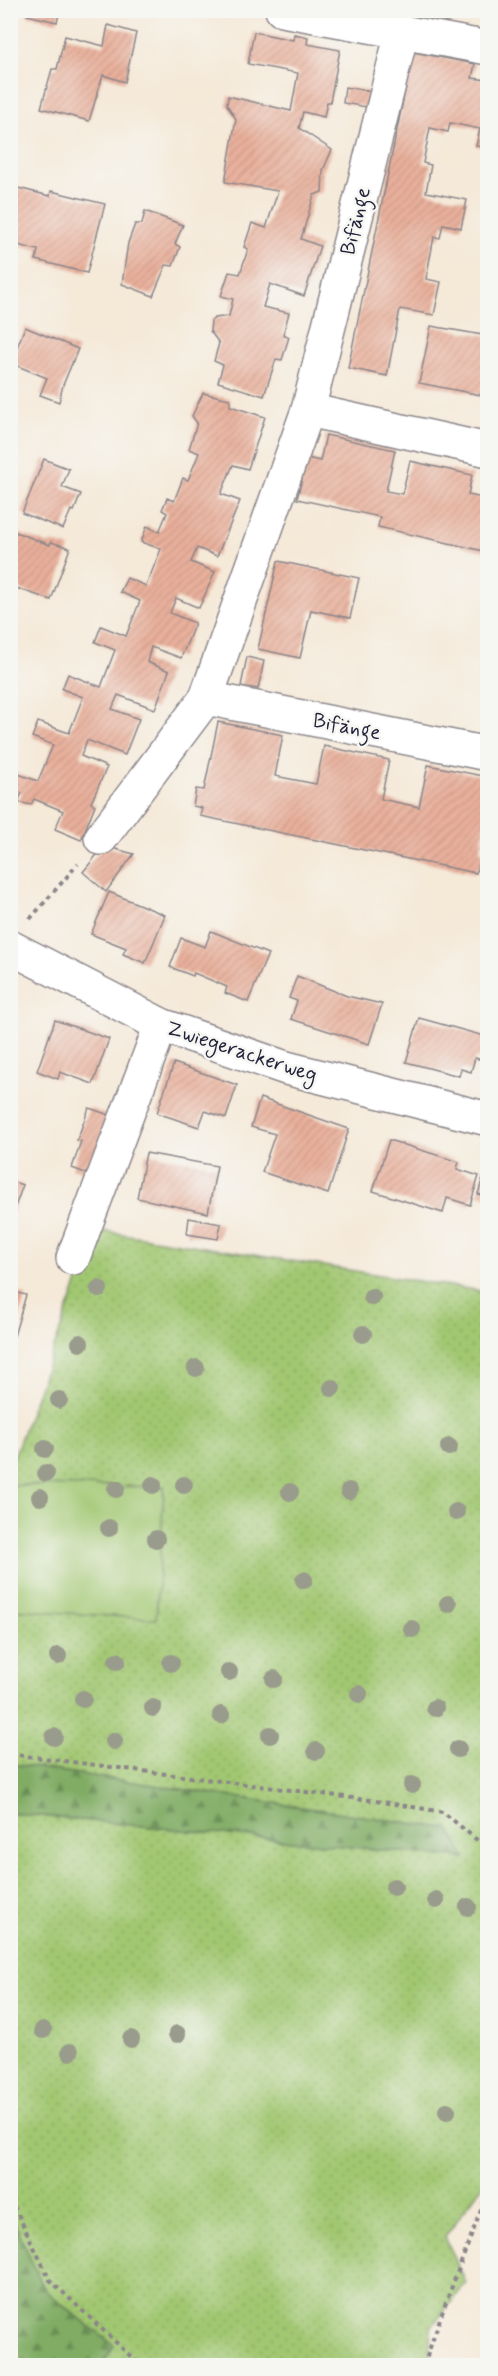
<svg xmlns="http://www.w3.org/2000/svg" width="498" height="2376" font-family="Mynerve,sans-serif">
<defs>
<pattern id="grass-dots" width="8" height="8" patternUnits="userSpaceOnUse" patternTransform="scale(1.5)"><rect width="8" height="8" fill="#a1c771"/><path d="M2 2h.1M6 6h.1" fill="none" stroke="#8aab63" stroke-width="1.8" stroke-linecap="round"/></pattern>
<pattern id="forest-firs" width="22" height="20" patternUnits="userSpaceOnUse" patternTransform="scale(1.5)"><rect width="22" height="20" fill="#80ac63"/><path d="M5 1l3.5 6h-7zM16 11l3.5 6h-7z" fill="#688c53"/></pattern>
<pattern id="building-hatch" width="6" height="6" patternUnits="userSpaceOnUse" patternTransform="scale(1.5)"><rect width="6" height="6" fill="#e9b09b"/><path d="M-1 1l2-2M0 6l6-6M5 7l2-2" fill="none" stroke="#c89786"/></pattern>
</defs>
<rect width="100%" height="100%" fill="#f6f6f2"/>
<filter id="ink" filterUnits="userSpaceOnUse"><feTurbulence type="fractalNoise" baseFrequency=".0167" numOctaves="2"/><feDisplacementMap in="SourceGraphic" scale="12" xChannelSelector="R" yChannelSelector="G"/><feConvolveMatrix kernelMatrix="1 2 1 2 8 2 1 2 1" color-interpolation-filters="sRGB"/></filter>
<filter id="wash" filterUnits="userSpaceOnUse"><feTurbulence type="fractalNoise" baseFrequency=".008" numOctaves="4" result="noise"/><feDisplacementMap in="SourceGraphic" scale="24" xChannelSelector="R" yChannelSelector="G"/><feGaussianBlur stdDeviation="1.35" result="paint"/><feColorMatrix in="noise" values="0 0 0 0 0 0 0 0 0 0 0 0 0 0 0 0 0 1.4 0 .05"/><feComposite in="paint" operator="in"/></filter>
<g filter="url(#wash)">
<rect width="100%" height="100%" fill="#f5e9d8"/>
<!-- grass -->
<polygon fill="url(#grass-dots)" stroke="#627456" stroke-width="1.5" points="97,1230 487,1292 487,2179 445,2237 466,2283 431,2328 429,2365 101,2365 114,2346 44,2290 11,2215 11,1813 464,1858 449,1829 11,1764 11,1609 156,1619 164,1487 11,1485 10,1467"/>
<!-- forest -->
<g fill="url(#forest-firs)" stroke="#51674f" stroke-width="1.5">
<polygon points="11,1764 450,1829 465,1858 11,1813"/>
<polygon points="10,2215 45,2290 114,2346 101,2365 25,2365 11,2358"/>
</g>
<!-- garden -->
<polygon fill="#a1c771" stroke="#627456" stroke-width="1.5" points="11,1485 164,1487 156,1619 11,1609"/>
<g id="blocks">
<!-- building -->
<g fill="url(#building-hatch)">
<polygon points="28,10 60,10 57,22 27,15"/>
<polygon points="129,10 144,10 142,15"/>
<polygon points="108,25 136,33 125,82 103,75 89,121 41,108 52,69 57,69 65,36 104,46"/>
<polygon points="254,32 293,40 294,34 308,37 307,44 340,50 330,102 327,102 324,117 303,112 299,128 332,150 323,170 322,192 314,195 301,239 320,246 304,296 270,284 263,307 289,313 283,334 289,337 282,360 276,359 264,396 218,382 223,365 214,361 219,343 210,331 211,321 215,318 229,316 233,299 221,296 229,272 240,274 248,249 244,247 252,223 266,228 278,191 225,182 236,119 227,105 228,96 291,111 298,73 248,64"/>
<polygon points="413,52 475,64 472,78 488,80 488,148 476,146 480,129 450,123 448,132 430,128 423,163 431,165 426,192 467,200 461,228 443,224 440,238 434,237 426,279 441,282 434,315 400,309 387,376 348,368"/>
<polygon points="345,87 375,92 372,108 343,103"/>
<polygon points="10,186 50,196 51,191 105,204 87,273 36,260 38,250 10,243"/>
<polygon points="145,211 183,225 175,244 180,247 173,266 166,265 153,296 122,284 128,243 135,224 142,224"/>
<polygon points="431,326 488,336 488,362 481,395 419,383"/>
<polygon points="25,327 78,349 63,385 59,402 40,395 47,378 10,363 10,348 16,350"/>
<polygon points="203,393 230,399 230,406 265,417 248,469 233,465 221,494 240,501 217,556 197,548 191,562 215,572 199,608 176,598 170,613 195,623 181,658 151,647 147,662 169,671 155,709 118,695 112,709 139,719 125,755 87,740 81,756 107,767 91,803 95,805 81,840 55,829 63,811 34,799 31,805 18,802 22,793 13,790 10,796 10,771 38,781 53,745 32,737 38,722 69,733 83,697 62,689 68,674 101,687 115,650 95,642 101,626 126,636 140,601 120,592 127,578 146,586 161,549 141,542 147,526 159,532 167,513 162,510 167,498 174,501 183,478 188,480 199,453 189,449 197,423 192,416"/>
<polygon points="326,435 395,450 386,491 402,494 410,461 472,475 468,495 488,499 488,552 378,527 380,517 297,499 307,458 320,461"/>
<polygon points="44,459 69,469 62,487 81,494 74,511 71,510 63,529 22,513"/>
<polygon points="10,530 50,545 51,542 70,548 51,600 10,586"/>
<polygon points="278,561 359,578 350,618 311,610 300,658 258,649"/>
<polygon points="247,657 264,661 258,689 241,686"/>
<polygon points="218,722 283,735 275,776 316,784 324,746 389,760 381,799 419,807 428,765 488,777 488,816 480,851 488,852 485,867 478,866 476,873 200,816 202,808 193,806 196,789 204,790"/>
<polygon points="104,846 134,854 106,892 83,872"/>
<polygon points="109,892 165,915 145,963 123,954 126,948 91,934"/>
<polygon points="211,931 268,954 248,1002 225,993 227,987 194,973 193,976 170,967 181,938 205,947"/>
<polygon points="297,976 347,996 382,1004 369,1044 291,1019 297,1001 289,998"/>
<polygon points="419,1018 488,1037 483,1060 475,1058 471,1072 461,1069 459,1076 406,1062"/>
<polygon points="55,1020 109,1039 93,1084 60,1072 58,1079 37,1071"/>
<polygon points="174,1063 237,1085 226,1118 205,1111 199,1127 157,1113"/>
<polygon points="260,1098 349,1129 328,1194 262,1172 275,1134 251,1127"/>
<polygon points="89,1108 118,1118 96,1177 72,1168 81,1141 77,1140"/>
<polygon points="389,1140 459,1162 457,1169 479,1176 470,1205 447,1198 443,1213 373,1191"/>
<polygon points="146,1153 217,1166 208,1213 137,1198"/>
<polygon points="487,1164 488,1165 488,1197 478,1194"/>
<polygon points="10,1181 23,1185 11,1218 10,1218"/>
<polygon points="189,1218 221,1224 218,1239 187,1234"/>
<polygon points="10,1291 26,1295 14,1336 10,1335"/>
</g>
</g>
</g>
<g filter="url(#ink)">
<use href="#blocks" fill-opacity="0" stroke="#8c868a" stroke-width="1.5"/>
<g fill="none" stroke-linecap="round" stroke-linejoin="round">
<defs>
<g id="minor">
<polyline points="282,10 402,32"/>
<polyline points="488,48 402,32 308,410 488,450"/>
<polyline points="206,698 488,754"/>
<polyline points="101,838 206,698 308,410"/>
<polyline points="10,947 161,1025 286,1068 488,1119"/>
<polyline points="73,1258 161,1025"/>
</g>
</defs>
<!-- minor casing -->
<use href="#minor" stroke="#8c868a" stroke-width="36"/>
<!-- path -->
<g stroke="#8c868a" stroke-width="4" stroke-dasharray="4.5 4.5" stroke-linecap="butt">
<polyline points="30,919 78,864"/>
<polyline points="10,1754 376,1801 443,1812 488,1849"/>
<polyline points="10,2198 50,2280 141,2366"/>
<path d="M 424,2366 C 443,2306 467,2249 488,2191"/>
</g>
<!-- minor -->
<use href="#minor" stroke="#fff" stroke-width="33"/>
</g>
<!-- trees -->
<g fill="#999b8c">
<circle cx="99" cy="1289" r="9"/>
<circle cx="372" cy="1297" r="9"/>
<circle cx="363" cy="1334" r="9"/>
<circle cx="80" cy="1343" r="9"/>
<circle cx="196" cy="1368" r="9"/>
<circle cx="332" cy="1388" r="9"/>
<circle cx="59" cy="1400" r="9"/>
<circle cx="449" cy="1447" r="9"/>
<circle cx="45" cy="1449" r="9"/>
<circle cx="46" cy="1473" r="9"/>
<circle cx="153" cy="1485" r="9"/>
<circle cx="184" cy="1485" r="9"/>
<circle cx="116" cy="1489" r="9"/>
<circle cx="349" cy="1491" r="9"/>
<circle cx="290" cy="1492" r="9"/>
<circle cx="40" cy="1497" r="9"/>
<circle cx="456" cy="1512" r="9"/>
<circle cx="109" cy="1528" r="9"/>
<circle cx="156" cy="1539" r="9"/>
<circle cx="304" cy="1580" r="9"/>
<circle cx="448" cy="1604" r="9"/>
<circle cx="412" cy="1629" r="9"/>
<circle cx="58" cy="1656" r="9"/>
<circle cx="117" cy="1661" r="9"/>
<circle cx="171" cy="1663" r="9"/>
<circle cx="229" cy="1672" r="9"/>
<circle cx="274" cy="1679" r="9"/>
<circle cx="359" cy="1694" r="9"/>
<circle cx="83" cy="1699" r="9"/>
<circle cx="153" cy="1708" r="9"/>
<circle cx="435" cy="1708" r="9"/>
<circle cx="221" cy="1715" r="9"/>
<circle cx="270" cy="1735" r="9"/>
<circle cx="54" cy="1737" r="9"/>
<circle cx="114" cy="1741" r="9"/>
<circle cx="458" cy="1749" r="9"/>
<circle cx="316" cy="1751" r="9"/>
<circle cx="412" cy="1785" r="9"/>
<circle cx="394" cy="1887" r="9"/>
<circle cx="436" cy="1900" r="9"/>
<circle cx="468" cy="1907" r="9"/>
<circle cx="43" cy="2030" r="9"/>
<circle cx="177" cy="2034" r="9"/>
<circle cx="131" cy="2039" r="9"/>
<circle cx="70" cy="2052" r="9"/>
<circle cx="447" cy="2111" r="9"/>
</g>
</g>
<g text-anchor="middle" stroke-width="5" stroke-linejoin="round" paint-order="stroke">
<!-- street labels -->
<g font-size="21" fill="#22223b" stroke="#f6f6f2">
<text transform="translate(355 221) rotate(-76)" y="7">Bifänge</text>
<text transform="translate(347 726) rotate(11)" y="7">Bifänge</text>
<text transform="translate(242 1051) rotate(18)" y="7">Zwiegerackerweg</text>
</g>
</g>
<!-- margin -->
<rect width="498" height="2376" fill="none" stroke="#f6f6f2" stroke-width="36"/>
</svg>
